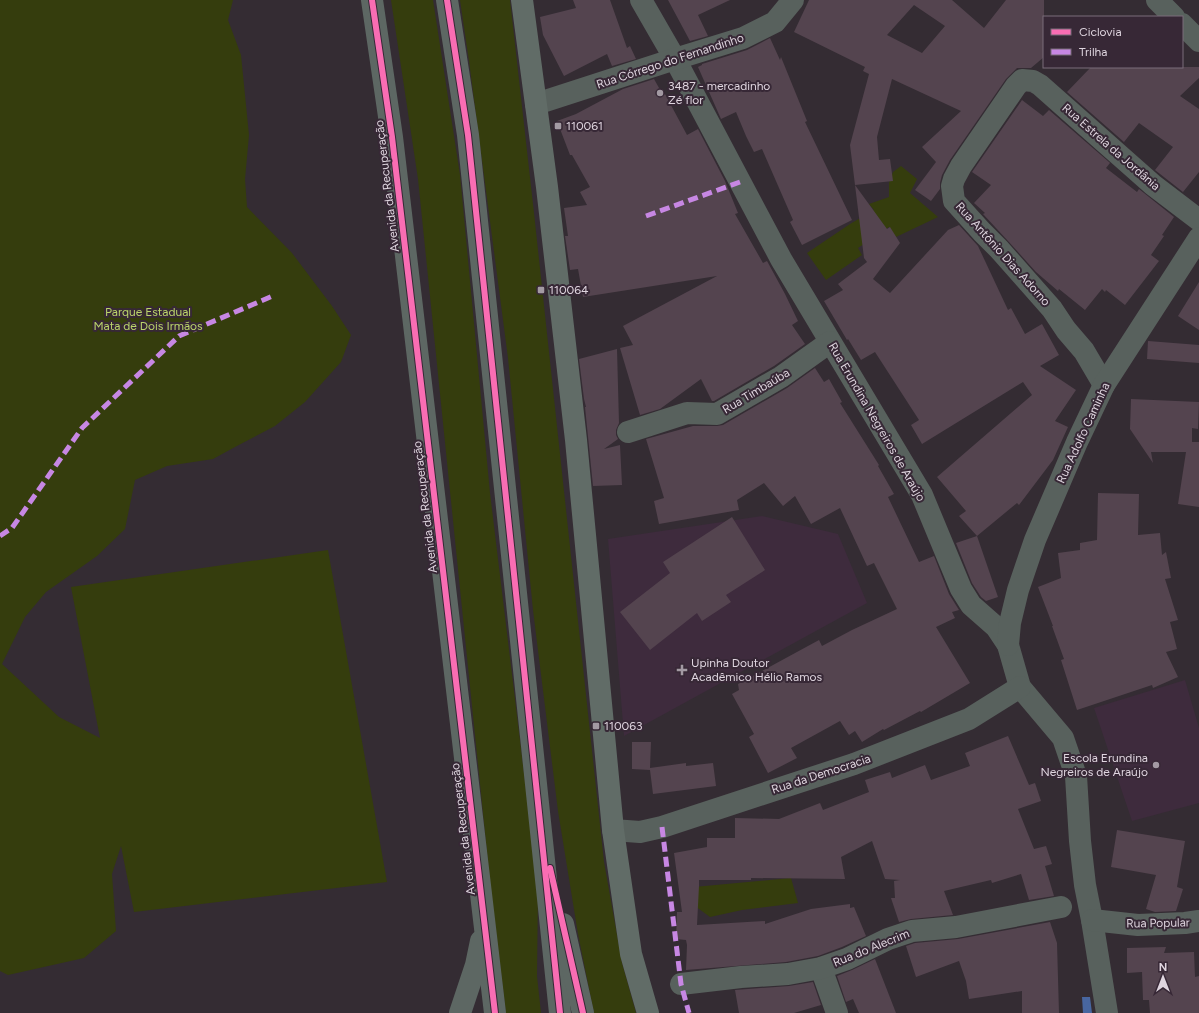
<svg xmlns="http://www.w3.org/2000/svg" width="1199" height="1013" font-family="Figtree,sans-serif">
<rect width="100%" height="100%" fill="#342c33"/>
<!-- built -->
<g fill="#3e2b3d">
<polygon points="762,516 838,534 867,603 624,736 608,539"/>
<polygon points="1185,680 1199,728 1199,803 1132,821 1094,708"/>
</g>
<!-- green -->
<g fill="#353d0d">
<polygon points="0,0 233,0 228,20 241,55 249,135 245,179 247,207 292,253 332,306 351,335 341,362 305,402 275,426 235,447 213,459 167,466 135,480 125,529 97,556 46,592 25,617 2,664 59,717 100,738 71,587 328,550 387,882 134,912 121,846 112,874 116,931 84,958 8,975 0,971"/>
<polygon points="391,0 433,0 460,175 490,493 538,889 537,976 541,1013 506,1013 491,891 418,179"/>
<polygon points="460,0 510,0 534,213 604,862 622,963 636,1013 594,1013 578,934 558,811 533,610 508,358 469,61"/>
<polygon points="901,166 917,179 910,193 938,217 896,237 889,227 858,248 862,255 826,280 807,253 850,224 874,210 869,204 889,197 889,183 893,172"/>
<polygon points="791,878 798,903 742,910 710,917 695,906 694,887"/>
</g>
<!-- water -->
<polygon fill="#4866a0" points="1082,997 1090,997 1092,1013 1083,1013"/>
<!-- building -->
<g fill="#54444f" fill-rule="evenodd">
<polygon points="573,0 610,0 627,48 630,46 636,59 612,66 607,54 564,76 543,35 540,17 576,8"/>
<polygon points="668,0 730,0 698,15 708,36 690,41"/>
<path d="M 809,0 L 952,0 L 984,28 L 1006,0 L 1044,0 L 1044,57 L 1031,68 L 1017,68 L 1006,79 L 950,160 L 942,175 L 940,183 L 940,189 L 931,201 L 915,190 L 936,162 L 922,147 L 961,111 L 892,79 L 877,137 L 879,160 L 890,159 L 893,181 L 855,185 L 850,145 L 869,74 L 863,71 L 865,67 L 794,32 ZM 914,5 L 945,26 L 922,53 L 887,35 Z"/>
<polygon points="770,38 780,60 781,57 807,121 805,122 852,220 802,245 790,222 793,220 762,149 754,152 746,136 736,112 721,119 698,67 702,65 702,64 747,50"/>
<polygon points="1091,67 1199,67 1199,78 1180,96 1199,109 1199,172 1183,192 1155,170 1173,147 1139,123 1124,142 1067,92"/>
<polygon points="654,79 663,95 665,94 687,135 698,129 725,181 738,213 735,214 763,263 767,261 785,294 798,321 792,325 805,344 774,366 714,401 712,401 701,379 660,409 640,415 620,348 633,345 623,326 717,276 583,297 578,269 570,270 565,236 568,236 564,208 587,205 580,192 590,187 572,155 570,155 557,121 576,114 623,89"/>
<polygon points="1022,100 1043,116 1049,110 1109,162 1110,163 1106,168 1137,192 1139,189 1174,217 1162,235 1164,236 1151,255 1159,261 1125,305 1106,290 1105,292 1102,289 1085,310 1059,289 1058,291 1036,272 1008,241 983,214 985,213 974,203 991,185 972,172"/>
<polygon points="855,185 887,229 890,227 900,243 873,279 890,293 948,230 959,225 978,246 1008,310 1011,308 1025,334 1042,324 1059,355 1040,366 1076,390 1055,421 1068,427 1053,460 1019,505 1017,503 977,536 959,516 966,511 937,477 1032,395 1023,382 922,444 911,425 919,420 875,352 861,360 848,339 847,340 824,301 843,290 838,284 867,262 864,258"/>
<polygon points="1199,282 1199,330 1178,316"/>
<polygon points="1148,341 1199,345 1199,363 1147,359"/>
<polygon points="617,349 619,423 616,430 616,435 618,439 604,449 620,445 622,485 593,486 585,407 586,407 584,399 579,359"/>
<polygon points="815,368 824,382 829,379 842,402 840,403 879,465 878,466 894,494 888,497 919,562 934,556 949,594 959,610 952,612 955,618 936,627 970,683 921,712 920,711 884,730 883,729 862,742 855,731 849,735 840,721 791,748 797,758 768,773 749,737 754,734 732,694 739,690 738,684 819,640 822,646 852,630 897,609 874,563 867,566 840,508 811,524 795,496 783,506 764,483 737,500 739,510 659,524 654,501 664,498 646,439 693,426 717,426 723,425 787,388"/>
<polygon points="1131,399 1199,402 1198,429 1192,428 1192,442 1199,442 1199,507 1178,504 1186,452 1151,452 1153,463 1130,429"/>
<polygon points="1098,493 1139,494 1138,535 1160,533 1162,555 1166,552 1171,578 1165,579 1178,620 1170,622 1177,649 1166,652 1178,677 1153,688 1152,685 1077,710 1061,660 1064,659 1052,626 1053,626 1038,587 1061,578 1058,553 1080,550 1080,543 1097,540"/>
<polygon points="732,517 765,570 726,595 731,602 702,621 697,613 650,650 620,612 670,573 663,562"/>
<polygon points="977,536 998,597 986,601 981,597 972,583 956,543"/>
<polygon points="1008,736 1029,785 1035,783 1041,801 1018,809 1034,849 1046,846 1052,864 1045,866 1054,896 1029,900 1021,874 992,883 991,880 944,891 953,915 911,919 899,922 891,898 895,898 894,881 900,880 885,879 872,841 841,857 845,879 751,878 751,880 699,880 699,886 697,925 765,921 765,924 811,909 850,904 850,908 854,907 866,936 842,947 818,956 786,962 686,970 687,945 686,940 676,939 677,912 682,912 674,853 707,847 707,838 735,838 735,818 779,819 820,803 823,810 869,792 865,780 890,772 892,778 925,765 931,780 970,766 965,753"/>
<polygon points="632,742 651,742 650,768 686,763 686,766 713,763 716,786 653,794 650,770 632,769"/>
<polygon points="1117,830 1185,841 1177,887 1183,889 1176,911 1155,912 1146,909 1156,875 1111,867"/>
<polygon points="1050,922 1057,943 1059,1013 1022,1013 1022,991 969,999 966,981 959,961 916,977 906,946 915,943 958,939"/>
<polygon points="1166,947 1164,953 1194,952 1195,977 1199,976 1199,1013 1150,1013 1149,1000 1143,1000 1142,972 1127,973 1127,948"/>
<polygon points="875,959 896,1013 859,1013 853,999 846,1002 837,976 852,970"/>
<polygon points="813,982 821,1005 794,1013 739,1013 735,990 789,986"/>
</g>
<g fill="none" stroke-linecap="round" stroke-linejoin="round">
<!-- street -->
<g stroke="#58615d" stroke-width="22">
<polyline points="641,0 675,59 781,259 922,495 961,589 971,605 996,627 1008,645 1020,687 1063,738 1076,776 1080,841 1085,885 1092,920 1107,1013"/>
<polyline points="1157,0 1174,17"/>
<polyline points="1182,24 1199,41"/>
<polyline points="536,104 675,59 743,38 775,22 793,0"/>
<polyline points="1104,385 1084,351 1066,330 1052,309 999,249 982,232 954,201 952,186 954,179 961,166 1016,86 1022,80 1033,81 1040,85 1153,185 1199,220"/>
<polyline points="628,432 687,413 717,414 781,377 830,342"/>
<polyline points="1008,645 1010,623 1018,590 1035,540 1077,442 1104,385 1199,238"/>
<polyline points="613,830 640,832 662,827 854,764 969,719 1020,687"/>
<polyline points="1092,920 1138,925 1185,923 1199,921"/>
<polyline points="821,968 837,1013"/>
<polyline points="681,984 741,977 788,974 821,968 847,959 888,939 912,931 956,927 1061,907"/>
</g>
<!-- secondary -->
<polyline stroke="#616c67" stroke-width="22" points="522,0 547,187 576,440 613,830 631,954 648,1013"/>
<!-- highway -->
<g stroke="#5d6763" stroke-width="22">
<polyline points="372,0 392,137 495,1013"/>
<polyline points="447,0 468,135 560,1013"/>
<polyline points="563,924 583,1013"/>
<polyline points="460,1013 476,965 481,941"/>
</g>
<!-- quiet -->
<g stroke="#c787e3" stroke-width="5" stroke-dasharray="10 5" stroke-linecap="butt">
<polyline points="646,216 740,182"/>
<polyline points="0,536 12,528 82,428 179,336 275,295"/>
<polyline points="662,827 681,984 689,1013"/>
</g>
<defs>
<g id="cycleway">
<polyline points="372,0 392,137 495,1013"/>
<polyline points="447,0 468,135 560,1013"/>
<polyline points="550,868 583,1013"/>
</g>
</defs>
<!-- cycleway casing -->
<use href="#cycleway" stroke="#372836" stroke-width="8"/>
<!-- cycleway -->
<use href="#cycleway" stroke="#f96db3" stroke-width="6"/>
</g>
<!-- markers -->
<g fill="#a39aa3" stroke="#372836" stroke-width="1.5">
<circle cx="660" cy="93" r="4"/>
<rect x="554" y="122" width="8" height="8" rx="2"/>
<rect x="537" y="286" width="8" height="8" rx="2"/>
<path d="M680 664h4v4h4v4h-4v4h-4v-4h-4v-4h4z"/>
<rect x="592" y="722" width="8" height="8" rx="2"/>
<circle cx="1156" cy="765" r="4"/>
</g>
<g text-anchor="middle" stroke-width="4" stroke-linejoin="round" paint-order="stroke">
<!-- street labels -->
<g font-size="12" fill="#dfd5df" stroke="#372836">
<text transform="translate(670 61) rotate(-18)" y="4">Rua Córrego do Fernandinho</text>
<text transform="translate(1111 147) rotate(41)" y="4">Rua Estrela da Jordânia</text>
<text transform="translate(387 186) rotate(-97)" y="4">Avenida da Recuperação</text>
<text transform="translate(1003 254) rotate(48)" y="4">Rua Antônio Dias Adorno</text>
<text transform="translate(756 391) rotate(-31)" y="4">Rua Timbaúba</text>
<text transform="translate(877 422) rotate(60)" y="4">Rua Erundina Negreiros de Araújo</text>
<text transform="translate(1083 433) rotate(-65)" y="4">Rua Adolfo Caminha</text>
<text transform="translate(425 507) rotate(-97)" y="4">Avenida da Recuperação</text>
<text transform="translate(821 774) rotate(-18)" y="4">Rua da Democracia</text>
<text transform="translate(463 829) rotate(-97)" y="4">Avenida da Recuperação</text>
<text transform="translate(1158 923) rotate(-1)" y="4">Rua Popular</text>
<text transform="translate(871 948) rotate(-22)" y="4">Rua do Alecrim</text>
</g>
<!-- poi labels -->
<g font-size="12" fill="#dfd5df" stroke="#372836" text-anchor="start">
<text x="668" y="90">3487 - mercadinho<tspan x="668" dy="14">Zé flor</tspan></text>
<text x="566" y="130">110061</text>
<text x="549" y="294">110064</text>
<text x="691" y="667">Upinha Doutor<tspan x="691" dy="14">Acadêmico Hélio Ramos</tspan></text>
<text x="604" y="730">110063</text>
<text x="1148" y="762" text-anchor="end">Escola Erundina<tspan x="1148" dy="14">Negreiros de Araújo</tspan></text>
</g>
<!-- park labels -->
<g font-size="12" fill="#bad46a" stroke="#372836">
<text x="148" y="316">Parque Estadual<tspan x="148" dy="14">Mata de Dois Irmãos</tspan></text>
</g>
</g>
<!-- legend -->
<rect x="1043" y="16" width="140" height="52" fill="#372836" stroke="#7a6d7a"/>
<rect x="1051" y="29" width="20" height="6" fill="#f96db3" stroke="#7a6d7a"/>
<text x="1079" y="36" font-size="12" fill="#dfd5df">Ciclovia</text>
<rect x="1051" y="49" width="20" height="6" fill="#c787e3" stroke="#7a6d7a"/>
<text x="1079" y="56" font-size="12" fill="#dfd5df">Trilha</text>
<!-- north arrow -->
<g transform="translate(1163 977)" stroke="#372836" stroke-width="3" paint-order="stroke">
<path d="M0-3L7 15L0 10L-7 15Z" fill="#dfd5df"/>
<text y="-6" font-size="11" font-weight="bold" text-anchor="middle" fill="#dfd5df">N</text>
</g>
</svg>
